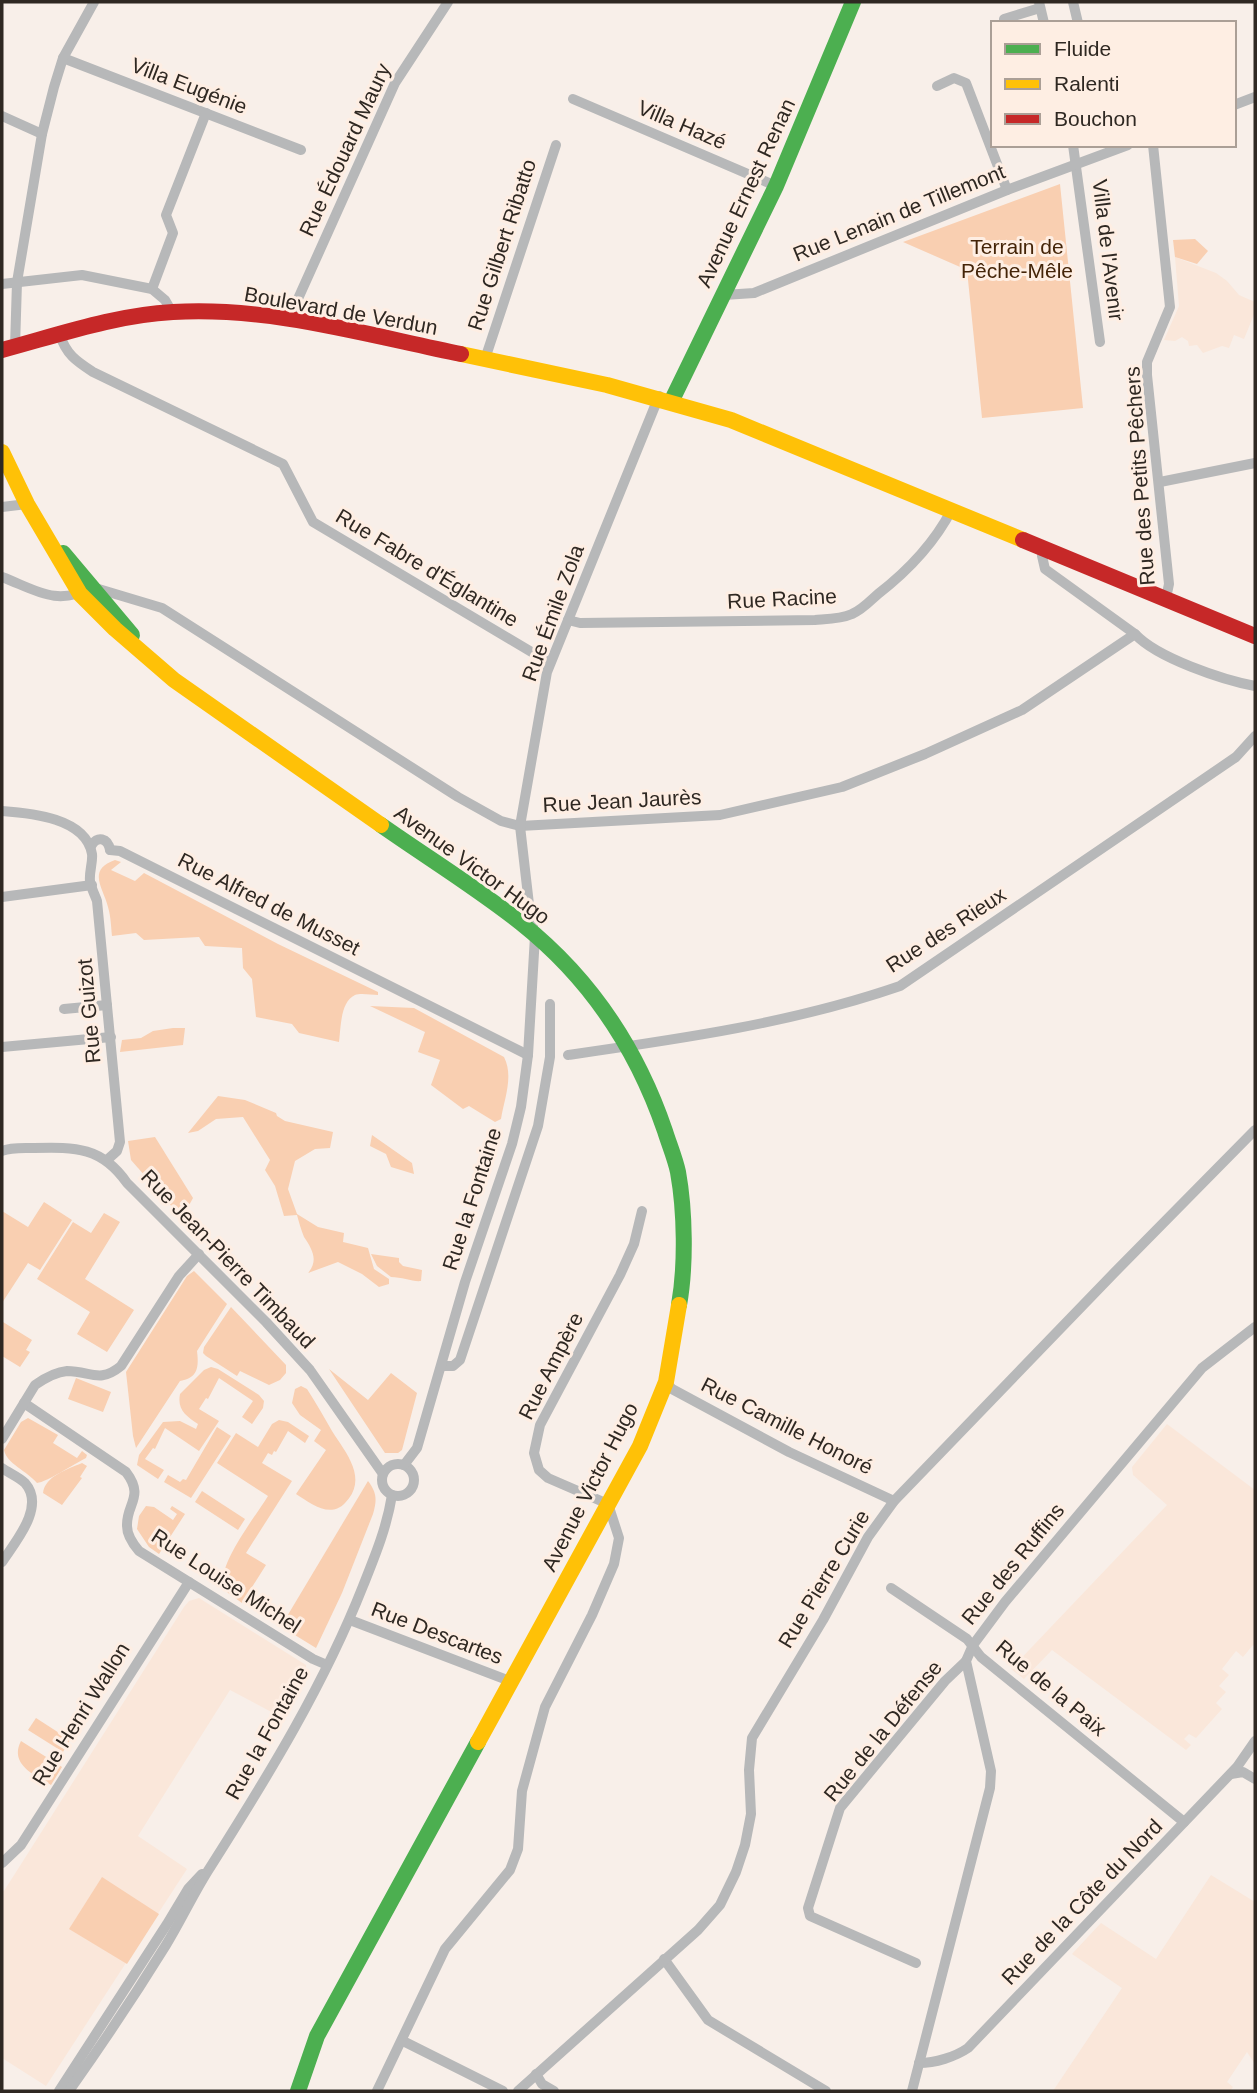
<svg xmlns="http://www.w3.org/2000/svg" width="1257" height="2093" font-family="Arial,sans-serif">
<rect width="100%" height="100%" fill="#f8efe9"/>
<!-- built -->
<g fill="#fae7da">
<polygon points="1175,257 1216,273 1227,281 1239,295 1255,302 1255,312 1244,339 1234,335 1229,348 1222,346 1203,353 1197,345 1189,346 1188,341 1182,337 1175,341 1164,340 1179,306"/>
<polygon points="1167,1424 1255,1490 1255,1647 1253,1645 1243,1657 1236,1651 1222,1669 1229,1675 1219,1686 1226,1692 1216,1703 1222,1709 1196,1738 1189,1734 1184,1739 1191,1745 1186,1750 1052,1650 1024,1679 1011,1669 1167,1505 1133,1475 1132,1467"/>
<polygon points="199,1598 306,1665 306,1669 281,1717 230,1690 138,1836 187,1869 46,2086 2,2058 2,1890 4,1891 184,1607 189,1601"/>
<polygon points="1211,1875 1255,1902 1255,2064 1247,2052 1227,2082 1233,2087 1230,2091 1053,2091 1122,1988 1072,1954 1101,1923 1156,1959"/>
</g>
<!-- green -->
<g fill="#f9cfb1">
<polygon points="1060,184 1083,408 982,418 967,270 903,242"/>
<polygon points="1195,239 1208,251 1197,264 1175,257 1173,240"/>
<path d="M 115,860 L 121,862 L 111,870 L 135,881 L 144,873 L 278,944 L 378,992 L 378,995 C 371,995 361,993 355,995 C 340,1002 341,1028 339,1042 L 299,1033 L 292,1024 L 256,1017 L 252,979 L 243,968 L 242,948 L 205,946 L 199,937 L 144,940 L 136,933 L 112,936 C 111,927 111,917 108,907 C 104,889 86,870 115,860 Z"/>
<path d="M 370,1006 L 414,1008 L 504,1057 C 514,1076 504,1100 501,1119 L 495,1122 L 469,1106 L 463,1109 L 431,1085 L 440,1060 L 418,1052 L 425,1032 Z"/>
<polygon points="173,1028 185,1028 183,1045 120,1052 122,1040 141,1038 153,1031"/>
<path d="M 218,1096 L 245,1100 L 276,1113 L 277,1116 L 285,1121 L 333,1132 L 330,1148 L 315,1149 L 295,1161 L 288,1189 L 297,1214 L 318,1227 L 344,1233 L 343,1242 L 368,1248 L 374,1269 L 389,1279 L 389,1284 L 379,1287 L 362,1274 L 338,1262 L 308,1273 C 319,1260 312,1249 304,1237 C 301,1230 299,1222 297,1215 L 284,1216 L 275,1186 L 265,1170 L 270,1160 L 243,1117 L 216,1119 L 198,1131 L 188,1133 Z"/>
<polygon points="372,1135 412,1163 414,1174 391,1167 386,1154 370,1146"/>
<polygon points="155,1137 193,1198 182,1218 131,1160 128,1141"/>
<polygon points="44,1202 72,1220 40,1270 28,1263 2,1303 2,1211 28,1227"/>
<polygon points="104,1213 120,1222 85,1279 134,1310 107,1352 77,1334 90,1312 37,1279 73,1222 91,1233"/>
<path d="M 371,1254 L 399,1258 L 399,1262 L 403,1266 L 422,1270 L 421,1281 C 413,1282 402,1277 391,1277 L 377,1266 Z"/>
<path d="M 194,1271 L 227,1304 L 197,1351 C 199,1367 198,1378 180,1381 L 136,1448 L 133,1436 L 126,1372 L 187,1276 Z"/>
<polygon points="231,1307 286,1365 286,1373 280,1380 269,1385 240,1371 237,1376 206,1356 203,1353 204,1347"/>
<polygon points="3,1322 32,1340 26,1350 30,1352 20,1367 2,1356"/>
<path d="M 211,1367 L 218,1369 L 259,1395 L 264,1401 L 263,1408 L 252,1424 L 242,1417 L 253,1401 L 219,1378 L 208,1399 L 206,1398 L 199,1409 L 219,1421 L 199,1451 L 165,1428 L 155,1449 L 153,1448 L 145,1459 L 164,1470 L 158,1479 L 137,1465 L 139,1455 L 163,1422 L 180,1421 L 196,1429 L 198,1424 C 186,1416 177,1410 180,1394 L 204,1370 Z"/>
<polygon points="329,1369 368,1400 391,1373 417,1393 402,1450 398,1453 385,1453"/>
<polygon points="76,1378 111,1392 103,1412 68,1399"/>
<path d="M 301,1386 L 307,1389 C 316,1403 324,1417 332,1431 C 346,1453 369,1479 345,1503 C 330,1519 310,1503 296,1494 L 326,1450 L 314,1441 L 321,1430 L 300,1415 L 292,1403 L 295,1389 Z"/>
<path d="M 28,1418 L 58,1435 L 53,1443 L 77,1458 L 82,1451 L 87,1455 L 86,1458 C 74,1464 47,1482 37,1483 C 27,1471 7,1464 4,1450 L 21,1422 Z"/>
<path d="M 279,1420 L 288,1422 L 309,1436 L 305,1443 L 288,1431 L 276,1452 L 274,1451 L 272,1455 L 268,1453 L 262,1463 L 292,1481 L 246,1553 L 266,1565 L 242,1603 L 224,1590 C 214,1568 256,1516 268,1496 L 217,1463 L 236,1433 L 258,1447 L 272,1424 Z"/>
<polygon points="217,1427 231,1436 191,1498 164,1482 168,1475 180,1482 183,1479 186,1480"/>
<path d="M 82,1463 L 87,1466 L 80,1477 L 82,1478 L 62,1505 L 43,1493 C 45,1476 68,1469 82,1463 Z"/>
<path d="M 368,1481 C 377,1493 377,1500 373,1514 L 342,1593 L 316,1648 L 290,1632 L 286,1618 Z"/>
<polygon points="202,1491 245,1519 238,1530 195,1502"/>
<polygon points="146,1506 154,1507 173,1520 177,1514 170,1509 172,1506 185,1514 159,1554 149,1547 137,1529 139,1516"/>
<polygon points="36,1718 70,1740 63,1752 28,1730"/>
<path d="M 21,1741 L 62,1767 L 51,1785 C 34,1775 9,1764 21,1741 Z"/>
<polygon points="102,1877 159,1914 127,1964 69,1929"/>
</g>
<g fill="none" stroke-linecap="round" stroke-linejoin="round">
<!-- street -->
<g stroke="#b7b8b9" stroke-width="10">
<polyline points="1039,2 1044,23"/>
<polyline points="1073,2 1078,23"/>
<polyline points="1004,19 1040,8"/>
<polyline points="63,58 301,150"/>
<polyline points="937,86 954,78 966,83 1007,190"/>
<polyline points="573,99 776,186"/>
<polyline points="1234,105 1255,97"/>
<polyline points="2,116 42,134"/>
<polyline points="1073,145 1100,342"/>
<polyline points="1153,145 1170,307 1147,362 1147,375 1169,584 1166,598"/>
<polyline points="2,284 82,275 152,289 165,300 172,312"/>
<polyline points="152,289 173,233 166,215 206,113"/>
<polyline points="724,295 754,293 1007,190 1128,145"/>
<polyline points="288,321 395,83 448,2"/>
<path d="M 60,335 C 66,354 76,361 93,372 L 283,464 L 313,522 L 550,663"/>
<polyline points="15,347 17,282 42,134 54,87 63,58 94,2"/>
<polyline points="485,359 556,145"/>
<polyline points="1160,482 1255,463"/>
<polyline points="2,507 27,504"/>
<path d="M 1045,549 L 1042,556 L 1045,569 L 1135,634 C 1157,658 1223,680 1255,686"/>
<path d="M 2,577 C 36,590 57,607 92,587 L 162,608 L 458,797 L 501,821 L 520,826 L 720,815 L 842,787 L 925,754 L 1022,710 L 1135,634"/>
<path d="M 568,620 L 580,623 L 815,620 C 828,619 841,619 852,614 C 862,610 870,601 878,594 C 909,570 934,544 952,509"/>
<path d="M 2,811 C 31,813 86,818 92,854 C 93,862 89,872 90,881 C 91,888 95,895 97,901 L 120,1142 L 117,1151 L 107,1160"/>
<path d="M 91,846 C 97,835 108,838 110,850"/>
<polyline points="110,850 120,851 528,1055"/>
<polyline points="2,897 92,885"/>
<polyline points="64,1009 107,1005"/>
<polyline points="2,1047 111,1037"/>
<path d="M 568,1055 C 680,1039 793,1023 900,986 L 1236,757 L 1255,736"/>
<path d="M 2,1151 C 11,1147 24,1148 34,1148 C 76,1147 102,1147 127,1183 L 266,1322 L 310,1370 L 383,1474"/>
<polyline points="442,1366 453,1366 460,1360 538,1126 550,1057 550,1004"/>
<polyline points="666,1382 672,1389 789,1452 894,1501"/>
<path d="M 24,1403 L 126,1472 C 145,1497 126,1504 127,1526 C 127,1536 133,1544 139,1551 L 313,1659 L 327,1665"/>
<path d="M 2,1439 L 35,1385 C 45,1378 55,1372 67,1371 C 91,1371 99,1384 121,1366 L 179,1276 L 199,1254"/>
<circle cx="398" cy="1480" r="16"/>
<polyline points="404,1465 417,1448 465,1282 512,1144 521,1107 528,1055 535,936 530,913 520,826 547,672 659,396"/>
<path d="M 2,1468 C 9,1473 19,1477 25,1483 C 46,1507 15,1542 2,1562"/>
<polyline points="891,1588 967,1639 981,1657 1184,1822"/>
<polyline points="350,1620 510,1681"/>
<polyline points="1231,1774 1243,1772 1255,1779"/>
<polyline points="2,1863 21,1845 189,1582"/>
<polyline points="664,1959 708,2020 826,2091"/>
<polyline points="916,1963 810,1916 808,1908 840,1808 945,1681 966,1661"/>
<polyline points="403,2041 503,2091"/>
<path d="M 919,2063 C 935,2063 955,2057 968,2048 L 1237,1767 L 1255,1741"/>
<polyline points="536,2074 542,2084 554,2091"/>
<polyline points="59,2091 167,1924 188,1889 202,1874"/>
<path d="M 69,2091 C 103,2043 135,1995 166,1945 C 182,1919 194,1892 211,1866 C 268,1776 324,1685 363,1586 C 375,1556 387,1527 392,1495"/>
<polyline points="377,2091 445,1949 510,1870 518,1849 522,1791 545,1707 592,1615 614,1564 619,1538 608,1504 548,1478 539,1470 534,1453 540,1425 620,1275 634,1244 642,1211"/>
<polyline points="518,2091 698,1930 720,1905 736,1872 745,1845 751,1814 749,1770 752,1738 823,1620 868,1537 894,1501 1114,1273 1255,1130"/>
<polyline points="912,2091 990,1788 991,1771 966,1661 973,1645 1005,1602 1202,1368 1255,1327"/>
</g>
<!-- fast -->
<g stroke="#4caf50" stroke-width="16">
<polyline points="672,400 776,186 853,2"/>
<polyline points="63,553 132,635"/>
<path d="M 381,825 C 428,858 477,888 521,923 C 589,977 637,1049 665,1131 C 669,1144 675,1158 678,1172 C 685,1211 686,1266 679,1305"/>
<polyline points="298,2091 317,2036 478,1742"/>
</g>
<!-- slow -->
<g stroke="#ffc107" stroke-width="16">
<polyline points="461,354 607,385 731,420 1023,540"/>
<polyline points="2,452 27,504 80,594 115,629 174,680 381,825"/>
<polyline points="478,1742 640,1446 666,1382 679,1305"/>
</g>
<!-- jam -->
<g stroke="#c62828" stroke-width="16">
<path d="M 2,350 C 58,335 115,315 173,312 C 269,306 367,335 461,354"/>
<polyline points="1023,540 1255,636"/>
</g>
</g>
<g text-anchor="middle" stroke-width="6" stroke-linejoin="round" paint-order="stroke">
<!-- street labels -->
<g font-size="21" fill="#2f2822" stroke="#feeee3">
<text transform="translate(189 86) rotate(21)" y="7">Villa Eugénie</text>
<text transform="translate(682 125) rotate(23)" y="7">Villa Hazé</text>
<text transform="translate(345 150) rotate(-65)" y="7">Rue Édouard Maury</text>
<text transform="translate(746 193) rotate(-65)" y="7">Avenue Ernest Renan</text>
<text transform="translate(899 213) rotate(-22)" y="7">Rue Lenain de Tillemont</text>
<text transform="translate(502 245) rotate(-72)" y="7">Rue Gilbert Ribatto</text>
<text transform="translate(1108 250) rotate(83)" y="7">Villa de l'Avenir</text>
<text transform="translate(341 311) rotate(10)" y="7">Boulevard de Verdun</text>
<text transform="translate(1140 476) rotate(-94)" y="7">Rue des Petits Pêchers</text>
<text transform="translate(427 568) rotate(31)" y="7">Rue Fabre d'Églantine</text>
<text transform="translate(782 599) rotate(-3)" y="7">Rue Racine</text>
<text transform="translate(553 613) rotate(-70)" y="7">Rue Émile Zola</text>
<text transform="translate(622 801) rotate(-3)" y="7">Rue Jean Jaurès</text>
<text transform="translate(472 865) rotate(36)" y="7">Avenue Victor Hugo</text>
<text transform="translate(269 904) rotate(27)" y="7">Rue Alfred de Musset</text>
<text transform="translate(946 930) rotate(-33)" y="7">Rue des Rieux</text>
<text transform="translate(89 1011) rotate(-95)" y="7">Rue Guizot</text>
<text transform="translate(472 1199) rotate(-72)" y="7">Rue la Fontaine</text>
<text transform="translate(228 1259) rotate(46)" y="7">Rue Jean-Pierre Timbaud</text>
<text transform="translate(551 1366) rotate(-63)" y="7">Rue Ampère</text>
<text transform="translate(787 1426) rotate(27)" y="7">Rue Camille Honoré</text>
<text transform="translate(590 1487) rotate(-63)" y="7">Avenue Victor Hugo</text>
<text transform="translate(1013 1564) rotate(-51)" y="7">Rue des Ruffins</text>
<text transform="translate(824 1579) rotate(-59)" y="7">Rue Pierre Curie</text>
<text transform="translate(226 1581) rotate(33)" y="7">Rue Louise Michel</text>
<text transform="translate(437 1633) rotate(21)" y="7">Rue Descartes</text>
<text transform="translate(1051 1688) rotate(40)" y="7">Rue de la Paix</text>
<text transform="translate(81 1714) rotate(-58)" y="7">Rue Henri Wallon</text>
<text transform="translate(883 1731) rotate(-51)" y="7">Rue de la Défense</text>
<text transform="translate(267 1733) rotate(-61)" y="7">Rue la Fontaine</text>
<text transform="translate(1082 1902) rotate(-46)" y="7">Rue de la Côte du Nord</text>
</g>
<!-- park labels -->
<g font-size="21" fill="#442408" stroke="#feeee3">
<text x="1017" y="254">Terrain de<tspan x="1017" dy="24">Pêche-Mêle</tspan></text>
</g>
</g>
<!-- border -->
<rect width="1257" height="2093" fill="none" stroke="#2f2822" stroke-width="7"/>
<!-- legend -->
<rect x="991" y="21" width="245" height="126" fill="#feeee3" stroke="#ab9f96" stroke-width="2"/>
<rect x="1005" y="44" width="35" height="10" fill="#4caf50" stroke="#ab9f96" stroke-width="2"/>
<text x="1054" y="56" font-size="21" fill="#2f2822">Fluide</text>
<rect x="1005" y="79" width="35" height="10" fill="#ffc107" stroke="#ab9f96" stroke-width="2"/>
<text x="1054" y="91" font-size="21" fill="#2f2822">Ralenti</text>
<rect x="1005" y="114" width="35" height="10" fill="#c62828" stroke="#ab9f96" stroke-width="2"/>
<text x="1054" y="126" font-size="21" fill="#2f2822">Bouchon</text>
</svg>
